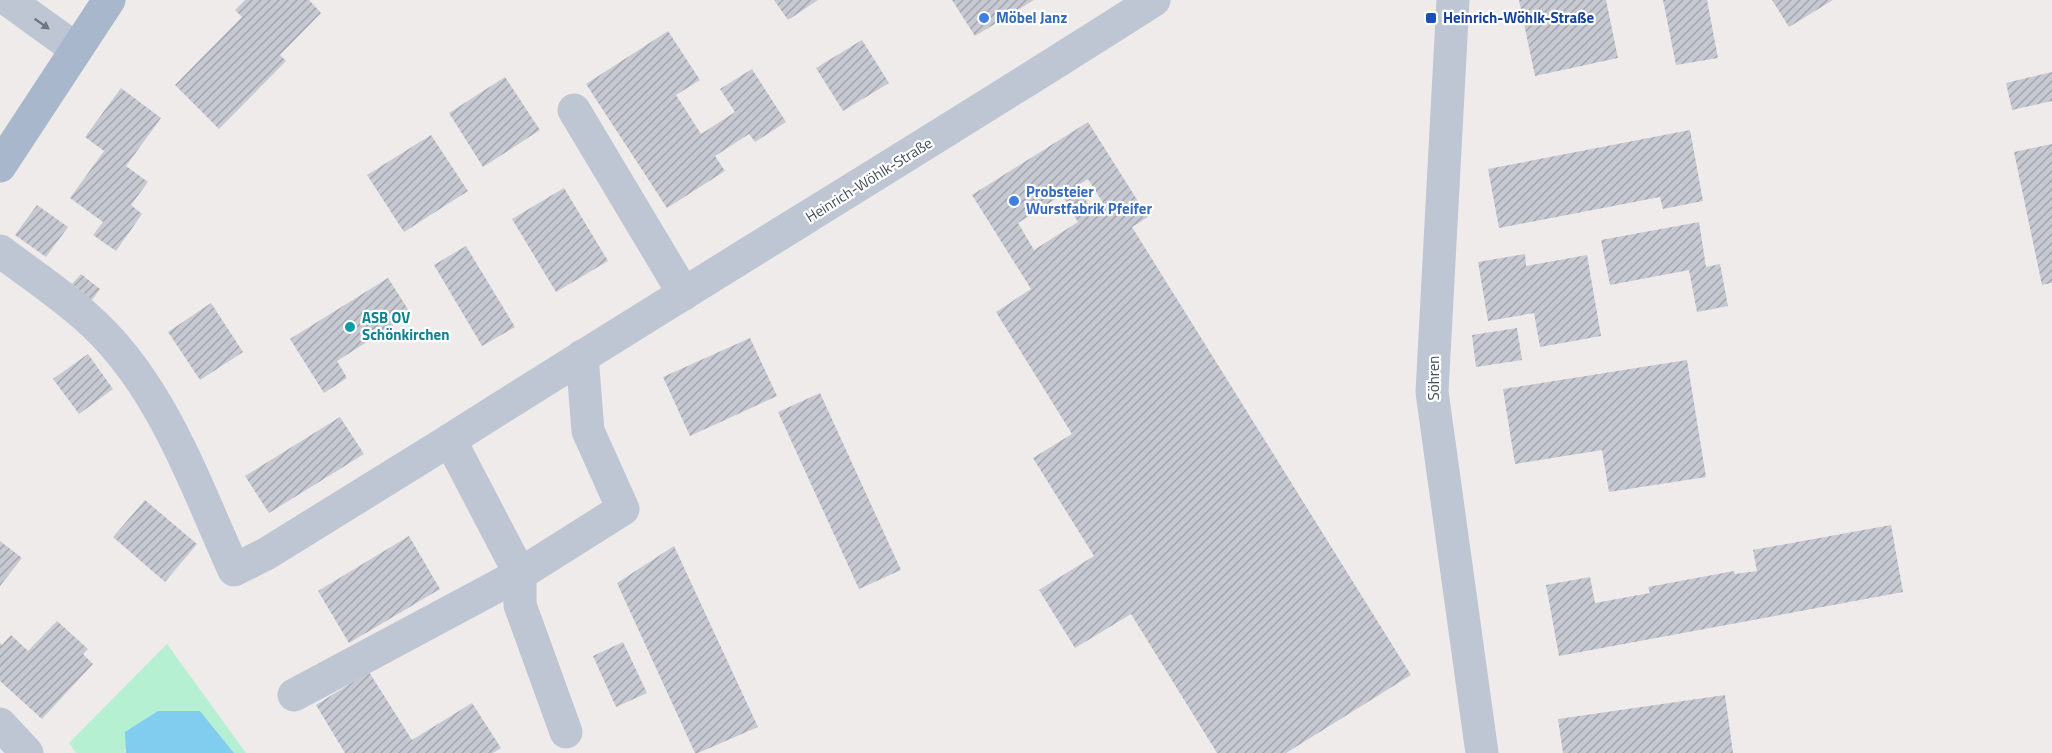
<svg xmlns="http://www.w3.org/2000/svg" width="2052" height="753" font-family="'Titillium Web',sans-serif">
<defs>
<pattern id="building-hatch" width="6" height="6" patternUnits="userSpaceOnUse" patternTransform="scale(1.5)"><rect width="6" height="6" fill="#c7c9d2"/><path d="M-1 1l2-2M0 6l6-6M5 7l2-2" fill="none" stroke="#a3a5ad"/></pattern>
</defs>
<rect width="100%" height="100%" fill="#efebeb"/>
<!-- grass -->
<polygon fill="#b6f0d2" points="167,644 246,753 234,753 200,711 124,750 126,753 76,753 69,743"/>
<!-- water -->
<polygon fill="#80cdef" points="158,711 200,711 234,753 126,753 125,732"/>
<!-- building -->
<g fill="url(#building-hatch)" fill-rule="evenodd">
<polygon points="245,0 309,0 321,13 280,55 286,61 219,129 175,85 242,17 235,10"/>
<polygon points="774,0 818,0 788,20"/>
<polygon points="952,0 1034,0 975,36"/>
<polygon points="1519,0 1606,0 1618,58 1535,76"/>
<polygon points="1663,0 1707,0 1718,58 1676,65"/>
<polygon points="1772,0 1833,0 1789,27"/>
<polygon points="668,31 700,80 676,95 701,134 735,112 720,89 752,69 786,122 755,142 749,134 715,156 725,171 667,208 586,84"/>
<polygon points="862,40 889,83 843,111 816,68"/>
<polygon points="2052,72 2052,101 2012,110 2006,83"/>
<polygon points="505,77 540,130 483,167 449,113"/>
<polygon points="121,88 161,118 126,166 148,182 131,205 142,214 116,251 93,235 103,222 70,198 104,151 85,137"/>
<path d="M 1088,122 L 1148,217 L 1132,227 L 1411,675 L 1286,753 L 1217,753 L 1131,614 L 1075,648 L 1039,590 L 1094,556 L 1033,458 L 1072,434 L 996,312 L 1031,289 L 972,195 ZM 1088,179 L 1105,206 L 1094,213 L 1077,186 ZM 1062,195 L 1078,222 L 1034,250 L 1018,223 Z"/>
<polygon points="1690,130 1703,201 1663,209 1660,197 1499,228 1488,169"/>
<polygon points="431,135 468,191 404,232 367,175"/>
<polygon points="2052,144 2052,283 2042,285 2014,152"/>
<polygon points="564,188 608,261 556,292 512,219"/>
<polygon points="37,205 68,227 46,257 15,235"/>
<polygon points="1699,222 1706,267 1720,264 1728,306 1697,312 1689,270 1610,285 1601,240"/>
<polygon points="466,246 515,327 482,346 434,265"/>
<polygon points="1525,254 1526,266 1587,255 1601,336 1540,347 1534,313 1488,321 1478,262"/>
<polygon points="81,274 100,289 92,300 72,284"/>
<polygon points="388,278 411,314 337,361 347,378 324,393 290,339"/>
<polygon points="211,303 243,352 200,380 168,332"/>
<polygon points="1517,328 1522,360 1476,367 1472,335"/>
<polygon points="750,338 777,396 690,436 663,377"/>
<polygon points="88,354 113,389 79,414 53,379"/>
<polygon points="1687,360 1706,477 1609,492 1602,450 1515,464 1503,389"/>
<polygon points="820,393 901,570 859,589 778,412"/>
<polygon points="340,417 364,454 269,513 245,476"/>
<polygon points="145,500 197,544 165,582 113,537"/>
<polygon points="1891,525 1903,592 1559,656 1546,585 1590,577 1595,603 1650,593 1648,587 1734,571 1735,574 1757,571 1753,550"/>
<polygon points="409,536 440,589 349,643 318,591"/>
<polygon points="0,541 22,558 0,586"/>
<polygon points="674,546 758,727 698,753 695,753 617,583"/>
<polygon points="57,621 88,649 83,654 93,664 42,719 0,681 0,643 2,645 11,635 28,651"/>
<polygon points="623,642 647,693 616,707 593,656"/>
<polygon points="369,672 412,740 472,703 501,748 493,753 345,753 316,705"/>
<polygon points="1725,695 1733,753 1563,753 1558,719"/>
</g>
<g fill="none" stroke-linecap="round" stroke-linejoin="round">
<!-- minor -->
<g stroke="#bdc6d2" stroke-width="33">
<polyline points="8,0 76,49"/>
<polyline points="1453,0 1432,392 1482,753"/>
<polyline points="574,110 684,294"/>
<path d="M 0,251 C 28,272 58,292 84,315 C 160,380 194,482 234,570 L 266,554 L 450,440"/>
<path d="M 582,356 L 588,431 L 623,509 L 520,574 L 450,440 C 684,291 921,149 1154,0"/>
<polyline points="294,695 520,574 520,605 566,732"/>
<polyline points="0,724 27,753"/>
</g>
<!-- major -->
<polyline stroke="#a9b7cd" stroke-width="33" points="0,166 109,0"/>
</g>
<!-- one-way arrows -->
<defs><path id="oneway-solid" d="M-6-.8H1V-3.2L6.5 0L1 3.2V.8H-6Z" transform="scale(1.5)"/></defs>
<use fill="#6e7783" href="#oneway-solid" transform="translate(42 24) rotate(35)"/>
<!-- markers -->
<g fill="#3f7fe0" stroke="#fff" stroke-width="2">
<circle cx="984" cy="18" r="6"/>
<circle cx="1014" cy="201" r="6"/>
</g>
<rect fill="#1a4fb4" stroke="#fff" stroke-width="2" x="1425" y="12" width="12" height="12" rx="3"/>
<circle fill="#0f9aa8" stroke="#fff" stroke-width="2" cx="350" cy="327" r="6"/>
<g text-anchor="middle" stroke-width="4.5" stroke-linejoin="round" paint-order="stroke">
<!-- shop labels -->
<g font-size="15" font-weight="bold" fill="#366cbe" stroke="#fff" text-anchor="start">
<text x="996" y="23">Möbel Janz</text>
<text x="1026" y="197">Probsteier<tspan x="1026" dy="17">Wurstfabrik Pfeifer</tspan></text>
</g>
<!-- transit labels -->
<g font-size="15" font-weight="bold" fill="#164399" stroke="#fff" text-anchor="start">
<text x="1443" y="23">Heinrich-Wöhlk-Straße</text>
</g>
<!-- street labels -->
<g font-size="15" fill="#434d59" stroke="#fff">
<text transform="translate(869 180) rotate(-32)" y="5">Heinrich-Wöhlk-Straße</text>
<text transform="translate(1434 378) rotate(-90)" y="5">Söhren</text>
</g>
<!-- culture labels -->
<g font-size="15" font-weight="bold" fill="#0d838f" stroke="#fff" text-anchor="start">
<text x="362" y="323">ASB OV<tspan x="362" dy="17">Schönkirchen</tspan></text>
</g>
</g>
</svg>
